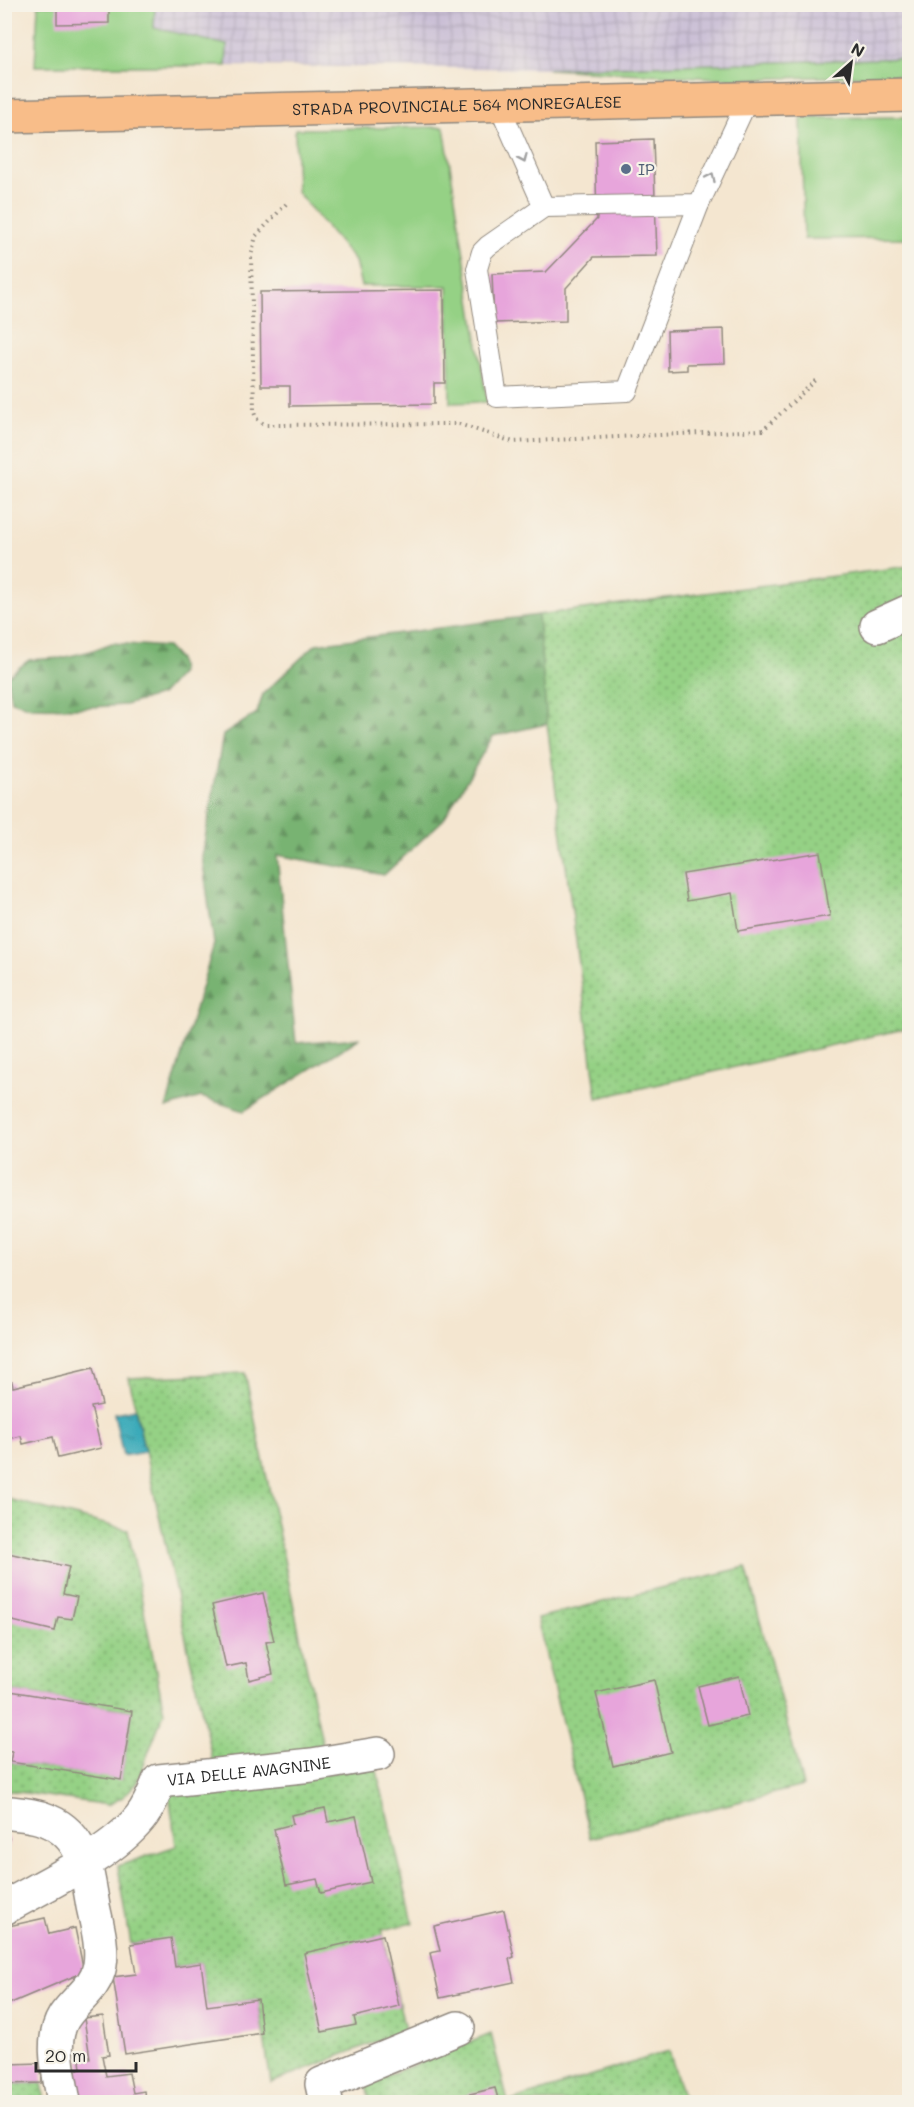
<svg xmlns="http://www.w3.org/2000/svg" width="914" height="2107" font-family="Mali,sans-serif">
<defs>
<pattern id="industrial-grid" width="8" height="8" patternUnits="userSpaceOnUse" patternTransform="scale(1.5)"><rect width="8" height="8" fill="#cabfd6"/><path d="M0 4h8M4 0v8" fill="none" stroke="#aea4b8"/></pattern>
<pattern id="forest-firs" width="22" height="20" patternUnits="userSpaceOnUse" patternTransform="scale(1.5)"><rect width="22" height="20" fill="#78b372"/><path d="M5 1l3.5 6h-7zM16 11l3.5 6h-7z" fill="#63925e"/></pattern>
<pattern id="garden-dots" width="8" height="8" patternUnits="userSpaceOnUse" patternTransform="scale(1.5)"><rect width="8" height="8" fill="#95d185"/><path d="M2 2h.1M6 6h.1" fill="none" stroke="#7aaa6d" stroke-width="1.8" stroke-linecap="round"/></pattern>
<pattern id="water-ripples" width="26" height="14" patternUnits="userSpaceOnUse" patternTransform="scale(1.5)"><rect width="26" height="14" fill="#3baab9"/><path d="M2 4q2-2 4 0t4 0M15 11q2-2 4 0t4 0" fill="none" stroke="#328b97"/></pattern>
</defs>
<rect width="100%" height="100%" fill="#f7f3e8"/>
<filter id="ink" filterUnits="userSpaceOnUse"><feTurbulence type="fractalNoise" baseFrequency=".0167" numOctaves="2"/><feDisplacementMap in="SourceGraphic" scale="12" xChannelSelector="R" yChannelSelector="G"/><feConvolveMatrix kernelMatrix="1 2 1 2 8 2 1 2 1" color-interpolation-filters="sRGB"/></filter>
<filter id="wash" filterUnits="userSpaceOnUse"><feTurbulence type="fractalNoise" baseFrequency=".008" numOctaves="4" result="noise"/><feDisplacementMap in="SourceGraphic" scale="24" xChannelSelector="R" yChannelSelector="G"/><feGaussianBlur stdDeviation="1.35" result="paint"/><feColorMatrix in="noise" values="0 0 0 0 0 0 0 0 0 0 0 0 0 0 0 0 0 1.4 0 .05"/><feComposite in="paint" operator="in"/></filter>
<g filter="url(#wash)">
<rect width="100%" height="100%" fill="#f4e6d0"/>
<!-- industrial -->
<polygon fill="url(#industrial-grid)" points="155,4 909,4 910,58 548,69 226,66 226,45 154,28"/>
<!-- grass -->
<g fill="#95d185" stroke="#607e58" stroke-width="1.5">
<polygon points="38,5 155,5 154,28 227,45 226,66 35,66"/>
<polygon points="910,58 909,75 737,79 548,69"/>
<polygon points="909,117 909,238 804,239 801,118"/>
<polygon points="444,127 487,402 450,403 448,286 361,286 355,261 297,192 295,129"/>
</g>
<!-- forest -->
<g fill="url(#forest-firs)" stroke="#526f4e" stroke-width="1.5">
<polygon points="538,615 547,724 493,736 443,820 384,875 277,855 296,1043 360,1038 244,1111 201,1097 166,1108 214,944 202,856 223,735 257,713 263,694 316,644"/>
<polygon points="112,643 167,647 179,660 181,673 161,695 125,705 75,708 31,707 11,701 7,677 29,660 61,658 91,651"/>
</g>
<!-- garden -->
<g fill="url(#garden-dots)" stroke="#607e58" stroke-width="1.5">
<polygon points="909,566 909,1028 597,1098 547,724 538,615"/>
<polygon points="245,1373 324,1751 213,1763 129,1378"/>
<polygon points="4,1498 128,1530 164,1712 137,1782 123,1797 108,1805 6,1790 10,1762 121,1779 132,1711 5,1690"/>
<polygon points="746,1567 803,1786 590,1838 537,1618"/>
<polygon points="376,1767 413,1923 382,1930 405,2030 271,2083 258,1999 207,2006 201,1963 175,1967 171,1939 131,1944 118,1866 176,1846 169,1792"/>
<polygon points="491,2034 508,2102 669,2051 685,2102 370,2102 366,2084"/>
<polygon points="42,2083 45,2102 5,2102 4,2084"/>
</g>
<!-- water -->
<polygon fill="url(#water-ripples)" stroke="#336a72" stroke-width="1.5" points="135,1409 145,1452 123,1456 114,1413"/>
<g id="blocks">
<!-- building -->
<g fill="#e7a5db">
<polygon points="57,4 109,4 109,23 57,24"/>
<polygon points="653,139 657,256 594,257 566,288 566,321 494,323 492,274 546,272 597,219 595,141"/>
<polygon points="444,290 445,383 434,383 434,404 290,406 290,386 261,386 260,292"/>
<polygon points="724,329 725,363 687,364 687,370 668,371 667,331"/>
<polygon points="910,836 910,857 908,857 905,837"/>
<polygon points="820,852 830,916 738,931 732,893 687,901 683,874"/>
<polygon points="93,1368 102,1405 91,1407 101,1448 58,1458 53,1437 23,1444 21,1436 4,1440 4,1381 12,1382 13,1387"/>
<polygon points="4,1552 69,1567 63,1594 77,1597 72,1619 58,1617 55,1631 4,1619"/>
<polygon points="263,1593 274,1641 266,1642 273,1674 249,1680 246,1663 226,1667 212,1605"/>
<polygon points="739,1676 748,1716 708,1725 698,1686"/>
<polygon points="654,1680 671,1752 613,1766 596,1693"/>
<polygon points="4,1690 132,1711 121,1780 10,1762 12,1752 4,1751"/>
<polygon points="325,1808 328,1822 356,1816 371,1882 321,1893 317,1879 286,1885 274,1829 293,1824 291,1815"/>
<polygon points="4,1838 9,1838 6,1861 4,1861"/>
<polygon points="504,1910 514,1957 509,1959 514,1982 440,1998 430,1953 440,1951 434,1926"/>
<polygon points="45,1918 49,1934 75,1928 84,1972 4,2006 4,1927"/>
<polygon points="383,1935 399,2006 354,2017 356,2025 322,2032 304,1953"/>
<polygon points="171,1938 175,1967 201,1963 207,2006 258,1999 262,2033 125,2054 113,1977 136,1974 131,1944"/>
<polygon points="103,2016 109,2055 102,2056 106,2076 129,2073 133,2093 144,2091 146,2102 79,2102 74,2071 81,2069 80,2060 90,2058 84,2018"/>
<polygon points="4,2046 8,2046 9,2064 41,2063 42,2083 4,2084"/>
<polygon points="495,2088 499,2102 437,2102"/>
</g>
</g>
</g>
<g filter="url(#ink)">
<use href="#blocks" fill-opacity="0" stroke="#90887e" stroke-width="1.5"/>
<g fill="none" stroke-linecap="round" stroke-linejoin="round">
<defs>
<g id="service">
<polyline points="499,105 544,207 699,204 748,99"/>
<polyline points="544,207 488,246 482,252 477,269 497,397 627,391 699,204"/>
</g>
<g id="minor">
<polyline points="877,626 910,611"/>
<path d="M 4,1812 C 16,1814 29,1814 41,1818 C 84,1832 86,1867 93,1906 C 97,1925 103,1946 100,1965 C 96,1988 76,1999 64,2017 C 49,2041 60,2077 64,2102"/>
<path id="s1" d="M 4,1908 C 46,1884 110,1855 140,1818 C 149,1807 154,1794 159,1781 L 312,1765 L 378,1754"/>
<polyline points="326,2102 322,2084 458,2028"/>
</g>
<g id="primary">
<path id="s2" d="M 4,116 L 910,95"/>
</g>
</defs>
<!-- service casing -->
<use href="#service" stroke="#90887e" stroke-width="22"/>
<!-- minor casing -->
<use href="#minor" stroke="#90887e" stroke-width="36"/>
<!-- primary casing -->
<use href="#primary" stroke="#90887e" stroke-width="36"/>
<!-- path -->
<polyline stroke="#90887e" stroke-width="4" stroke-dasharray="1.5 4.5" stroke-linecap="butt" points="286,204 256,236 251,256 254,412 256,418 265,425 459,424 513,442 763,430 816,380"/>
<!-- service -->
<use href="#service" stroke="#fff" stroke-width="20"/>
<!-- minor -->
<use href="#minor" stroke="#fff" stroke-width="33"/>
<!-- primary -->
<use href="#primary" stroke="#f8bd89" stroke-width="33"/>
</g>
<!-- one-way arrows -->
<defs><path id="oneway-chevron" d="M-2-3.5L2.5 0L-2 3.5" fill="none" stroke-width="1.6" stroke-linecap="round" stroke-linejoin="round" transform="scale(1.5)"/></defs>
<g stroke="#a0a0a0">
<use href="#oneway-chevron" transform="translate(523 159) rotate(66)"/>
<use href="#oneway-chevron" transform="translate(711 177) rotate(-65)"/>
</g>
</g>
<!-- markers -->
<circle fill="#5c6f8a" stroke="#f7f3e8" stroke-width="2" cx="626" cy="169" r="6"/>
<g text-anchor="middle" stroke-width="4.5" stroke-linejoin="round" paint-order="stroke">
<!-- street labels -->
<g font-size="16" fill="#2b2b2b" stroke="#f7f3e8">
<text dy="6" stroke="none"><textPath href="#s2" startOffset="453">STRADA PROVINCIALE 564 MONREGALESE</textPath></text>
<text dy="6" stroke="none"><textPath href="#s1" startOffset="296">VIA DELLE AVAGNINE</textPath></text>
</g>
<!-- service labels -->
<g font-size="16" fill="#4e5e75" stroke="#f7f3e8" text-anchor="start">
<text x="638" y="175">IP</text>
</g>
</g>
<!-- margin -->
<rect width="914" height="2107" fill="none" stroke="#f7f3e8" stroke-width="24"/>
<!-- north arrow -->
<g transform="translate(851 63) rotate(28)" stroke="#f7f3e8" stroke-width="4.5" paint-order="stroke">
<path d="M0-4.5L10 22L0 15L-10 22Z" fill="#2b2b2b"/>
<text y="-9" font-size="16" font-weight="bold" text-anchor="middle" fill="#2b2b2b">N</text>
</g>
<!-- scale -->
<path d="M36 2062v9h100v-9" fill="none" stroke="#2b2b2b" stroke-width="3"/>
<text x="45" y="2062" font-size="18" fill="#2b2b2b" stroke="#f7f3e8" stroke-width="4.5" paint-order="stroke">20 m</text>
</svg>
